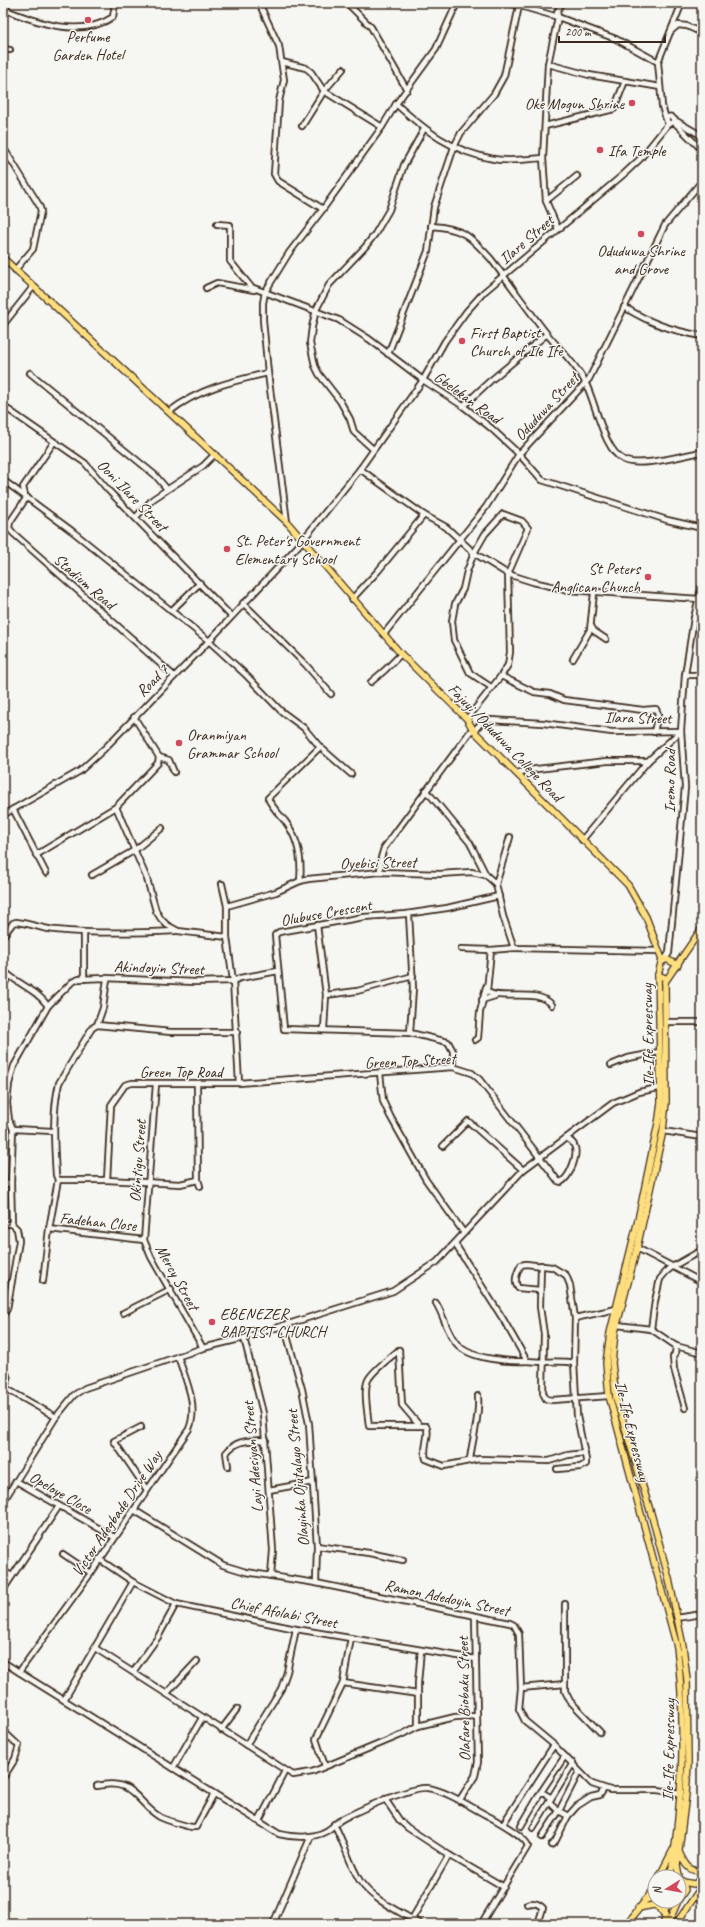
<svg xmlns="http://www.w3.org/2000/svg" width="705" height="1927" font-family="Caveat,sans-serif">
<rect width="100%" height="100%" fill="#f6f6f2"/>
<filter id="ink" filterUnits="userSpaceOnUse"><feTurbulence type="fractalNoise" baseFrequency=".025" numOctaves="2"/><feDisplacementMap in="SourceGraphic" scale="8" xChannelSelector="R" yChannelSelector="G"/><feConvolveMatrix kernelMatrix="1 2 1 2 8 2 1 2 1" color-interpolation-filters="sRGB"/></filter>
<g filter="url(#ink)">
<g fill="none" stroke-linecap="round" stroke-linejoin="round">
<defs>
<g id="minor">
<polyline points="259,3 279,46 284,80 279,101 274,174 278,181 323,209"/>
<polyline points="347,3 371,27 407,90"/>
<polyline points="510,3 558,17 616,39 658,62"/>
<polyline points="674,3 680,7"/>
<path d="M 3,9 C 36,22 80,39 113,17 L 115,3"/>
<polyline points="671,31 678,25 687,26 702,33"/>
<polyline points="3,49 10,50"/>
<polyline points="282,62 306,68 311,72 324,91 382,127"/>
<polyline points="548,64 589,75 625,81"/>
<path d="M 396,104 C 426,131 452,152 494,159 C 509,162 527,159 543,158"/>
<circle cx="670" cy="120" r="3.5"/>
<polyline points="666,119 662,106 658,62 682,3"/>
<polyline points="673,119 702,136"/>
<polyline points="673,121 702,150"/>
<polyline points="302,126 324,91 343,69"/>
<polyline points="545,126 614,109 625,81 660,87"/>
<polyline points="3,147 39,205 41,211 33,249 15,270"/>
<polyline points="546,201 577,176"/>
<polyline points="217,224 230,225 230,261 251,287 339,320 369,339 423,380 463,406 491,428 519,454 542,480 667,520 702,528"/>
<path d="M 431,226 C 463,228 470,236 491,259 C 510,284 528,310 547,334 C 560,350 576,364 585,382 C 596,402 603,450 624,460 C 641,468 683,455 702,452"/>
<polyline points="558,229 546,201 543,158 548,64 558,17 557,12 562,3"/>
<polyline points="206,288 217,283 254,290"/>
<path d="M 624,307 C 652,324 670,330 702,336"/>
<polyline points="3,325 33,287"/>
<polyline points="388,354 428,251 434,207 454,147 461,133 494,94 504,76 519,6"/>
<polyline points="30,373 155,475 167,489"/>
<polyline points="3,406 85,463 108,490 231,616"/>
<polyline points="463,406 490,381 547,334"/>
<path d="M 169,412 C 198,389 232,381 268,373"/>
<polyline points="373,449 354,432 350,419 340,401 319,374 315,366 310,343 312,327 316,310 329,285 365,247 375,234 389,210 404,165 424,129"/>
<polyline points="360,469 424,515 446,527 474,553 508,574 533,582 568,590 699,599"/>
<polyline points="3,480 72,531 209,641 245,674 281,711 304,728 320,747 351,774"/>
<polyline points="25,495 23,487 54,442"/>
<polyline points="27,497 10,522 9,528 13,533 174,676"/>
<polyline points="136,517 153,499 203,466 215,454"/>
<polyline points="287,522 268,373 263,320 263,303 265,292 289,253 323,209 382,127 396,104 436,49 457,3"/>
<polyline points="352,599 378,571 424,515"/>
<polyline points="243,603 306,665 331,694"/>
<polyline points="171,611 200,583"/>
<polyline points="694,618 702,620"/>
<polyline points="591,626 594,631 606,639"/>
<polyline points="384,634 486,507 519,454 589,379 665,225 702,181"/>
<polyline points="573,659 590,630 594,593"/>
<polyline points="685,675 702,675"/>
<polyline points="501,676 534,692 550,694 564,700 643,710 656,709 658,714 654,732"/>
<polyline points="371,682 385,670 401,654"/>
<polyline points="467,719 501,676 508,665 510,652 508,574 528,528 522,521 503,514 485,534 474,553 467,571 463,589 455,604 452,621 454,640 470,673 491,687"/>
<polyline points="474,731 482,722 491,720 543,723 612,732 681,731 648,761 582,840"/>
<polyline points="159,757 169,760 174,772"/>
<polyline points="517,773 528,770 607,761 648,761"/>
<polyline points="425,791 431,796 470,843 486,875"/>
<polyline points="116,807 147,879 156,911 161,919 167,925 178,931 227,937"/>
<polyline points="13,809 46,873"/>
<polyline points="3,815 80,771 104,749 209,641 298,546 360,469 423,380 445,341 466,312 484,292 624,174 640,159 669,123"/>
<polyline points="36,855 116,807 158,763 159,757 134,717"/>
<polyline points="380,872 381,858 384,848 472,729"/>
<polyline points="92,875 135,850 162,828"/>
<path d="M 300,881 C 302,860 298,838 285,821 C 279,814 271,806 268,798 L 320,747"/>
<polyline points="222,884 227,906 227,937 233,981 239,1083"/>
<polyline points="496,884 510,837"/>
<polyline points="227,906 276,892 300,881 308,879 380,872 440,874 471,872 486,875 496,884 503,916 514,948 659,951"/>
<polyline points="409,914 413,988 410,1033"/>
<polyline points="317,925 326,995 324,1029"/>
<path d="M 3,936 L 13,923 L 16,922 C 29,923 42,929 56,930 C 96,934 136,933 176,931"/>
<polyline points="461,949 491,950 514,948"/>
<path d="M 491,950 L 487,991 C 498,1002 538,987 552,1005"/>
<polyline points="664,961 669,953 685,787 681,731 685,675 694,618 702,585"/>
<path d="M 3,970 C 17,984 36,989 48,1006"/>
<polyline points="84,979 84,933"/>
<polyline points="3,986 9,976"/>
<polyline points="326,995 357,991 413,976"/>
<polyline points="482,1000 495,996"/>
<polyline points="665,1022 702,1022"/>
<polyline points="97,1025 103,1008 107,979"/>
<polyline points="475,1040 478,1038 480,1012 486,987"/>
<polyline points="611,1065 628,1058 659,1052"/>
<polyline points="453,1067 453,1051 448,1042 410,1033 284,1029 275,935 279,932 364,917 406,914 447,908 499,896"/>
<polyline points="380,1073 383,1101 390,1116 426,1180 464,1233"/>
<polyline points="156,1084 144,1240 151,1257 203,1348"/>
<polyline points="197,1084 198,1180 200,1186"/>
<polyline points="13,1129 53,1131"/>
<polyline points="663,1131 702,1137"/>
<polyline points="443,1146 468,1121 523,1170"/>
<polyline points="58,1180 107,1180 180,1184 198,1180"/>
<path d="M 107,1180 L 111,1105 L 125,1085 L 132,1083 L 239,1083 L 453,1067 L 472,1073 L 479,1079 L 558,1181 L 561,1182 C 570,1177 579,1154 574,1145 C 573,1142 569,1140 567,1138"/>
<polyline points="3,1184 11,1183"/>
<polyline points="3,1224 12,1224 17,1229 19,1241 7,1309 3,1315"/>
<polyline points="12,1224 11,1183 13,1129 9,1120 7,1103 9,1084 14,1066 48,1006 72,982 79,979 105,978 195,982 233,981 240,978 278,971"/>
<polyline points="49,1229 144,1240"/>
<path d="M 455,1244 L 503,1319 L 527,1361 C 543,1363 560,1360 574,1363"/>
<polyline points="637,1248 702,1282"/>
<polyline points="541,1265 540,1307 544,1334 543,1393 546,1399 552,1400 609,1396"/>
<path d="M 43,1281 L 49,1229 L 58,1180 L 56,1175 C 54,1144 52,1113 59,1083 L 92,1028 L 97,1025 L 171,1032 L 237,1032"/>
<path d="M 540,1290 L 518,1288 C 513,1281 517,1272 521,1265 L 526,1264 L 552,1267 L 566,1275 L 570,1285 L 575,1318 L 574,1363 L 577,1416 L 586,1460 L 586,1464 L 580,1467 L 557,1469"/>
<path d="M 436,1303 C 444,1316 447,1333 457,1344 C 469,1359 509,1362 527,1361"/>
<polyline points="123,1313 171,1289"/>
<polyline points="575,1318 616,1309"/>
<polyline points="284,1325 302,1389 309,1424 317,1546 316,1583"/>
<polyline points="617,1325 651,1329 676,1346 702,1353"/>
<polyline points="651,1329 655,1301 660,1279 666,1272 672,1267 702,1250"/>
<polyline points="244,1338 263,1413 273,1550 271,1576"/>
<polyline points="676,1346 675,1354 673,1357 674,1369 685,1408"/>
<path d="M 399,1350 C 390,1358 373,1370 368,1380 C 363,1390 368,1415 369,1426 L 426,1426 C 431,1434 422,1447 426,1459 L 444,1466 L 479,1459 L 549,1461 L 568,1455 L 585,1453"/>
<polyline points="399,1350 402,1405 419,1425"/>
<polyline points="3,1372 6,1373 8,1379 3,1392"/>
<polyline points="5,1388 56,1417"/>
<polyline points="141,1427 114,1441 147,1490"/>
<path d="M 470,1460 C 472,1439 480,1418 478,1396"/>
<path d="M 228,1466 L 226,1453 C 237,1439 249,1441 266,1440"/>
<polyline points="16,1481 114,1537"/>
<polyline points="269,1490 313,1482"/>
<polyline points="3,1502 56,1417 74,1395 85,1388 203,1348 244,1338 393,1291 437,1262 523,1170 613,1103 639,1092 663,1087"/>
<polyline points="134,1510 223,1565 246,1572 316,1583 510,1623 514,1625 519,1634 521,1688 519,1709 525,1721 554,1745 592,1784 610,1790 657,1790 681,1793"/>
<polyline points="317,1546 369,1553 403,1560"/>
<polyline points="63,1554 91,1573"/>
<polyline points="99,1559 133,1582 176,1604 296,1629 476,1659"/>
<polyline points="3,1571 12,1576"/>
<polyline points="3,1590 59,1506"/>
<polyline points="565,1604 565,1691 570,1701 600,1732"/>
<polyline points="677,1618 702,1614"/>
<polyline points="95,1648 293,1775 312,1772 401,1735 418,1726 455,1717 477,1716"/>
<path d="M 3,1662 L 279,1834 C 295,1838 319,1839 332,1827 C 337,1822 343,1818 350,1815 C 367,1807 384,1799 403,1793 C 410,1791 419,1787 427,1788 C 446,1790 472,1808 490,1817 C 499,1822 525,1836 528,1846 L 481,1924"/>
<path d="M 19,1672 L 91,1573 L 189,1429 C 199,1405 185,1379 178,1356"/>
<polyline points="133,1672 158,1637 176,1604"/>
<polyline points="343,1683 418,1694"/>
<polyline points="521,1688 565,1684"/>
<polyline points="167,1693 197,1661"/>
<polyline points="64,1700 133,1582"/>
<polyline points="418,1726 418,1683 421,1650"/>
<polyline points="221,1730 237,1709"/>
<polyline points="3,1731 19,1746 15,1759 3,1778"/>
<polyline points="246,1745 281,1689 287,1672 296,1629"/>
<polyline points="325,1766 316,1739 343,1683 351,1638"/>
<polyline points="173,1768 202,1718"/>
<path d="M 97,1786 C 134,1777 136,1803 160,1817 C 166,1820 185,1826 192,1827 L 196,1827 L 214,1794"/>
<polyline points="541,1792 550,1797 549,1802 559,1811 568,1816"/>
<polyline points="385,1799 400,1821 408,1828 449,1855 504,1887"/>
<polyline points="459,1801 475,1776 478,1762 475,1617"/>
<polyline points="259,1821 285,1771"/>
<path d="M 334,1824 C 344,1842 349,1863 360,1881 C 372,1900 401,1912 420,1924"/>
<polyline points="503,1824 554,1745"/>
<polyline points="521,1826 541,1792 565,1756"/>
<polyline points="533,1828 573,1763"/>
<polyline points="542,1837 559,1811 579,1772"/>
<polyline points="551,1845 555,1842 568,1816 577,1806 591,1797 600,1795 604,1789"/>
<path d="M 527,1904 C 533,1902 539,1904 543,1908 L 538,1924"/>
<polyline points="412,1919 449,1855"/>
<polyline points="273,1924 311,1836"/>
</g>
<g id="major">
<path d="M 3,258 L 287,522 L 401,654 L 467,719 L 474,731 L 628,885 L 646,917 L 662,959 L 658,975 L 661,1102 L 659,1118 L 638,1220 L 610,1333 L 606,1363 L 609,1396 L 677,1647 C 686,1721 683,1794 672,1868 L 668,1877"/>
<polyline points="666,959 678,965"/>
<polyline points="658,975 665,978 665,982 666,1102 663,1131 637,1248 615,1332 612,1363 616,1398 652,1517 669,1579 683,1646 687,1680 688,1765 686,1794 677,1866 679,1877"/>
<polyline points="665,982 702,928"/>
<path d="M 679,1852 C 684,1863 688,1872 702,1871"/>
<polyline points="659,1877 673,1850"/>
<polyline points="679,1878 683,1882 685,1890 679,1899"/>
<polyline points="683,1882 694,1884 702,1879"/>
<polyline points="645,1900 655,1897"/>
<polyline points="638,1908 654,1905 660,1908 665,1916"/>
<polyline points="627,1924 655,1888"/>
<polyline points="664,1924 666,1901"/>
<polyline points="668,1924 678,1901"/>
<polyline points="676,1924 702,1886"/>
</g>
</defs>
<!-- minor casing -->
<use href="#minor" stroke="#3b2a1e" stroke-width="8"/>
<!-- major casing -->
<use href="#major" stroke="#3b2a1e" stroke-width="8"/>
<!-- minor -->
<use href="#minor" stroke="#f6f6f2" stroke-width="4.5"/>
<!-- major -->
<use href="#major" stroke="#fedf80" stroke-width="5.5"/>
</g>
</g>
<!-- markers -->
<g fill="#d1495b" stroke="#f6f6f2" stroke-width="1.5">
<circle cx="88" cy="20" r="4"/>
<circle cx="632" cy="103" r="4"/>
<circle cx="600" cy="150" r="4"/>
<circle cx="641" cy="234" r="4"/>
<circle cx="462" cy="341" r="4"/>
<circle cx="227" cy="549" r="4"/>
<circle cx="648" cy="577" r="4"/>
<circle cx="179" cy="743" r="4"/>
<circle cx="212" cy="1322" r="4"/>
</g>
<g text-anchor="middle" stroke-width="3" stroke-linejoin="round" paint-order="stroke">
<!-- poi labels -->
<g font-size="16" fill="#3b2a1e" stroke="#f6f6f2" text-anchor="start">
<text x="88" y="42" text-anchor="middle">Perfume<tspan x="88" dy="18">Garden Hotel</tspan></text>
<text x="624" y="109" text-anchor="end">Oke Mogun Shrine</text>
<text x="608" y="156">Ifa Temple</text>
<text x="641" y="256" text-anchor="middle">Oduduwa Shrine<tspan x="641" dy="18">and Grove</tspan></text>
<text x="470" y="338">First Baptist<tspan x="470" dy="18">Church of Ile Ife</tspan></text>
<text x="235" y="546">St. Peter's Government<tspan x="235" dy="18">Elementary School</tspan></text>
<text x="640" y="574" text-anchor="end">St Peters<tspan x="640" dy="18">Anglican Church</tspan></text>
<text x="187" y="740">Oranmiyan<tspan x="187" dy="18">Grammar School</tspan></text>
<text x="220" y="1319">EBENEZER<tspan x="220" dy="18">BAPTIST CHURCH</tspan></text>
</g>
<!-- street labels -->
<g font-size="16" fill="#3b2a1e" stroke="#f6f6f2">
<text transform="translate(526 239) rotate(-41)" y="6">Ilare Street</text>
<text transform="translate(468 397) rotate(36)" y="6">Gbelekan Road</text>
<text transform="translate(546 406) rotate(-47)" y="6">Oduduwa Street</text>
<text transform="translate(133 495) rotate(46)" y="6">Ooni Ilare Street</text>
<text transform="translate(85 581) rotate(41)" y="6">Stadium Road</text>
<text transform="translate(152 680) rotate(-45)" y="6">Road 7</text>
<text transform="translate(638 717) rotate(1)" y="6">Ilara Street</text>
<text transform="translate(506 742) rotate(46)" y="6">Fajuyi /Oduduwa College Road</text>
<text transform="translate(669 781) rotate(-90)" y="6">Iremo Road</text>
<text transform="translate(378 862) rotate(-1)" y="6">Oyebisi Street</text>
<text transform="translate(326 912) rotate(-10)" y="6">Olubuse Crescent</text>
<text transform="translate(159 967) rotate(2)" y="6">Akindoyin Street</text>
<text transform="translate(647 1035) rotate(-91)" y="6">Ile-Ife Expressway</text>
<text transform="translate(410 1060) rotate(-3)" y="6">Green Top Street</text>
<text x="181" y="1077">Green Top Road</text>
<text transform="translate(137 1161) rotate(-86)" y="6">Okintigu Street</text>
<text transform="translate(98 1221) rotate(6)" y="6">Fadehan Close</text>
<text transform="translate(178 1277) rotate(61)" y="6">Mercy Street</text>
<text transform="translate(633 1431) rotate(76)" y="6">Ile-Ife Expressway</text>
<text transform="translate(252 1457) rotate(-95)" y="6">Layi Adesiyan Street</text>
<text transform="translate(297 1478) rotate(-95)" y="6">Olayinka Ojutalayo Street</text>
<text transform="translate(61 1492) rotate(30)" y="6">Opeloye Close</text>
<text transform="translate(116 1513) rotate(-56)" y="6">Victor Adegbade Drive Way</text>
<text transform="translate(447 1597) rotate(12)" y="6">Ramon Adedoyin Street</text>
<text transform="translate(284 1612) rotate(11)" y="6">Chief Afolabi Street</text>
<text transform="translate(463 1699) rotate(-91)" y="6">Olafare Biobaku Street</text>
<text transform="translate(668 1750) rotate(-89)" y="6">Ile-Ife Expressway</text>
</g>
</g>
<!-- margin -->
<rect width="705" height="1927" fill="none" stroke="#f6f6f2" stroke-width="16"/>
<rect x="8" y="8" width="689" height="1911" fill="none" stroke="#3b2a1e" stroke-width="1.5" filter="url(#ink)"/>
<!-- north arrow -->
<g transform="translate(667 1889) rotate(259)"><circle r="19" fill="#f6f6f2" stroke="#aba49d"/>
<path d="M0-3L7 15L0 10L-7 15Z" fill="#d1495b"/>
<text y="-6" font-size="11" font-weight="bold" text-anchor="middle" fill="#3b2a1e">N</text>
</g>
<!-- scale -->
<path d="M559 36v6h106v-6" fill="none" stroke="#3b2a1e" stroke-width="2"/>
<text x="565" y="36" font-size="12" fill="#3b2a1e" stroke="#f6f6f2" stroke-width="3" paint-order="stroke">200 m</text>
</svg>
